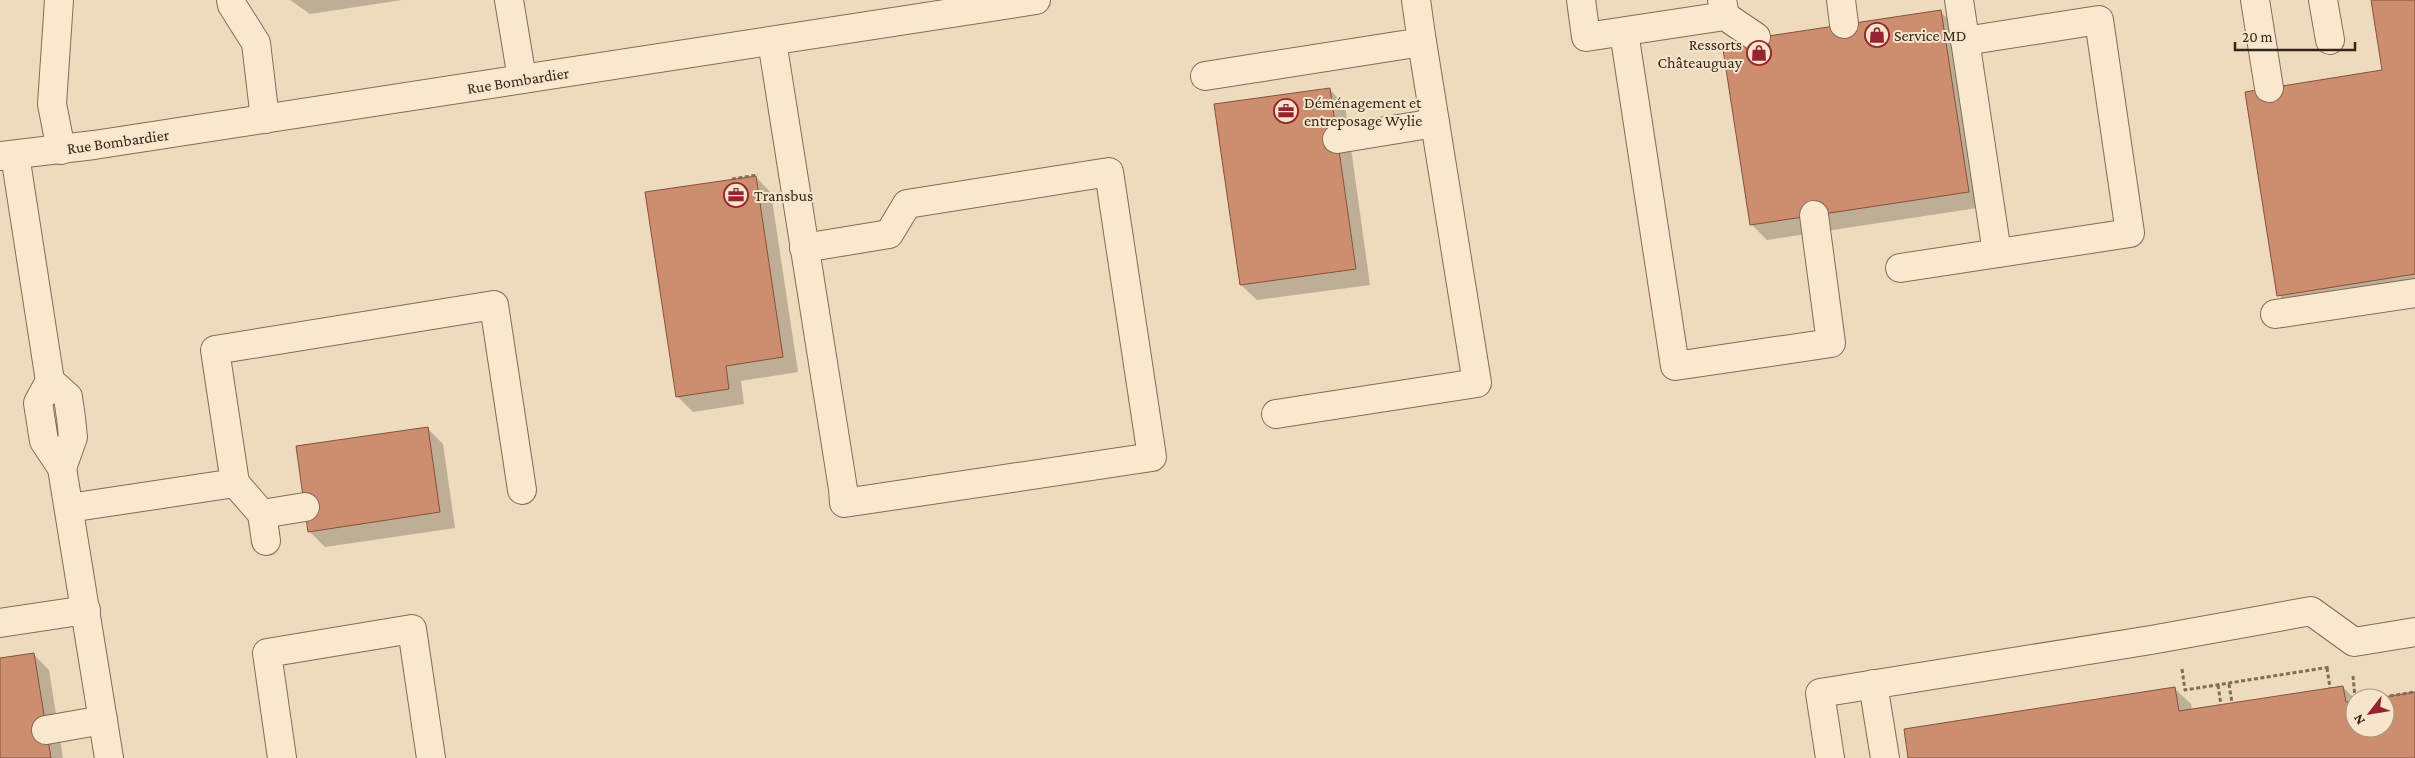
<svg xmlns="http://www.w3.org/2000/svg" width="2415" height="758" font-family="'Crimson Pro',serif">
<rect width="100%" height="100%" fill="#eedabc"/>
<!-- shadow -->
<g fill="#0003">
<polygon points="290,0 402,0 310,14"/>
<polygon points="2372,0 2415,0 2415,292 2294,311 2279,295 2383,71"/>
<polygon points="1940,11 1956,27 1984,207 1767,240 1751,224"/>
<polygon points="1329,89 1345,105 1370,285 1257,300 1241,285 1216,105"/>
<polygon points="756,177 771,193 798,372 741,381 744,404 693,412 677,396"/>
<polygon points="427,428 443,444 455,528 325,547 309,531"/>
<polygon points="33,654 49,670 63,758 0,758 0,659"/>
<polygon points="2343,687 2355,699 2355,728 2385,728 2384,698 2415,693 2415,758 1909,758 2175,689 2191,704 2192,711"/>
</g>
<!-- building -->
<g fill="#cd8e70" stroke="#85513b">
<polygon points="2371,0 2415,0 2415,274 2277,296 2245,92 2382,70"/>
<polygon points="1941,10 1969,192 1750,225 1722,43"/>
<polygon points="1330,88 1356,269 1240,285 1214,104"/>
<polygon points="756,176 783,357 726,366 729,389 676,397 645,192"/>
<polygon points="428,427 440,512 308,532 296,446"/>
<polygon points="34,653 51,758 0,758 0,658"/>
<polygon points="2343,686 2346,702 2355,701 2355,728 2385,728 2385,698 2377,698 2415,692 2415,758 1908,758 1904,729 2175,687 2179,711"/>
</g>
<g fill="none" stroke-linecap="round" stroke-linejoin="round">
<defs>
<g id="minor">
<polyline points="59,0 52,104 61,150"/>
<polyline points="231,0 232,5 256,43 265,119"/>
<polyline points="509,0 522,79"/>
<polyline points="1581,0 1586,37 1725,16 1722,0"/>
<polyline points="1841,0 1844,24"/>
<polyline points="1959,0 1997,253"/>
<polyline points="2255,0 2269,88"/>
<polyline points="2323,0 2330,40"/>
<polyline points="1725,16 1756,37"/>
<polyline points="1624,32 1675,366 1831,343 1814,215"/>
<polyline points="772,41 843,489 844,503 1152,457 1109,172 907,204 889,234 804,248"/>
<polyline points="1205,76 1422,42 1416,0"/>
<polyline points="1337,139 1435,123"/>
<polyline points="15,155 50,381 68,397 71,418 73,437 62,468 44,441 38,403 50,381"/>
<polyline points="0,156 94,145 1036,0"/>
<polyline points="1900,268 2130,233 2099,20 1965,41"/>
<polyline points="2275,314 2415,293"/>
<polyline points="1276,414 1477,383 1422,42"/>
<polyline points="62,468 109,758"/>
<polyline points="235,483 262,514 266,541"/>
<polyline points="69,508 235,483 215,350 494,305 522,490"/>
<polyline points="262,514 305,507"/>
<polyline points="0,623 86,610"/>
<polyline points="1873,684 1885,758"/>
<polyline points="46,730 103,720"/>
<polyline points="282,758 267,653 412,629 431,758"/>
<polyline points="1830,758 1820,693 2151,640 2311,611 2354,642 2415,632"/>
</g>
</defs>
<!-- minor casing -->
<use href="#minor" stroke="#866a55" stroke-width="30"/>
<!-- path -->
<g stroke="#866a55" stroke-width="3" stroke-dasharray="4 2.5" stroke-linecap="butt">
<polyline points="732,179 758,175"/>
<polyline points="2327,668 2330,688"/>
<polyline points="2182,669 2185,690 2330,667"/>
<polyline points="2353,676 2355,698"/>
<polyline points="2229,684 2232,703"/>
<polyline points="2218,685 2221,705"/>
<polyline points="2377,698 2415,692"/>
</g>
<!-- minor -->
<use href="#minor" stroke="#f9e8ce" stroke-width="28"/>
</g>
<!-- icons -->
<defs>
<symbol id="shop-ring" viewBox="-11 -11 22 22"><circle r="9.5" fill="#f6e5cb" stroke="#962430" stroke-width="1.5"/><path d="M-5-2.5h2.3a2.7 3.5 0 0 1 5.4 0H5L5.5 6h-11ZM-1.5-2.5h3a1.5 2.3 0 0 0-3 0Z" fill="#962430"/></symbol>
<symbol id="office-ring" viewBox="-11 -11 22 22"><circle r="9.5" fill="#f6e5cb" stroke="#962430" stroke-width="1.5"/><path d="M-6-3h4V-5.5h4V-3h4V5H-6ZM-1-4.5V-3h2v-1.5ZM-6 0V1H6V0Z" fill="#962430"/></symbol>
</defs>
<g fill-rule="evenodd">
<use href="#shop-ring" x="1863" y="21" width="28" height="28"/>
<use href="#shop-ring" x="1745" y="39" width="28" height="28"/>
<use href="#office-ring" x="1272" y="97" width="28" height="28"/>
<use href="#office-ring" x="722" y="181" width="28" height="28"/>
</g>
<g text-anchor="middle" stroke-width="4" stroke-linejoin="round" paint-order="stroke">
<!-- poi labels -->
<g font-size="16" fill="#34251a" stroke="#f6e5cb" text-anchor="start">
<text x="1894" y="41">Service MD</text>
<text x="1742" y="50" text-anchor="end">Ressorts<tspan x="1742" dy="18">Châteauguay</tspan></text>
<text x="1304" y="108">Déménagement et<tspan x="1304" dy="18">entreposage Wylie</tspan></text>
<text x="754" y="201">Transbus</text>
</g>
<!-- street labels -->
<g font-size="16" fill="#34251a" stroke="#f6e5cb">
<text transform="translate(518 80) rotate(-9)" y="6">Rue Bombardier</text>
<text transform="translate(118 141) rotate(-8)" y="6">Rue Bombardier</text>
</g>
</g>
<!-- north arrow -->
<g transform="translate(2370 713) rotate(239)"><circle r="24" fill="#f6e5cb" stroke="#a89884"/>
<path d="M0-4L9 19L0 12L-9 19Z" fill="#962430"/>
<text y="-8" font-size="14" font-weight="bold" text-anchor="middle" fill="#34251a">N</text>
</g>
<!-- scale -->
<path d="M2235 42v8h120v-8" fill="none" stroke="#34251a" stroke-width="2.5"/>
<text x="2242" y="42" font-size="15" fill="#34251a" stroke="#f6e5cb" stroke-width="4" paint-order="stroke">20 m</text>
</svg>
